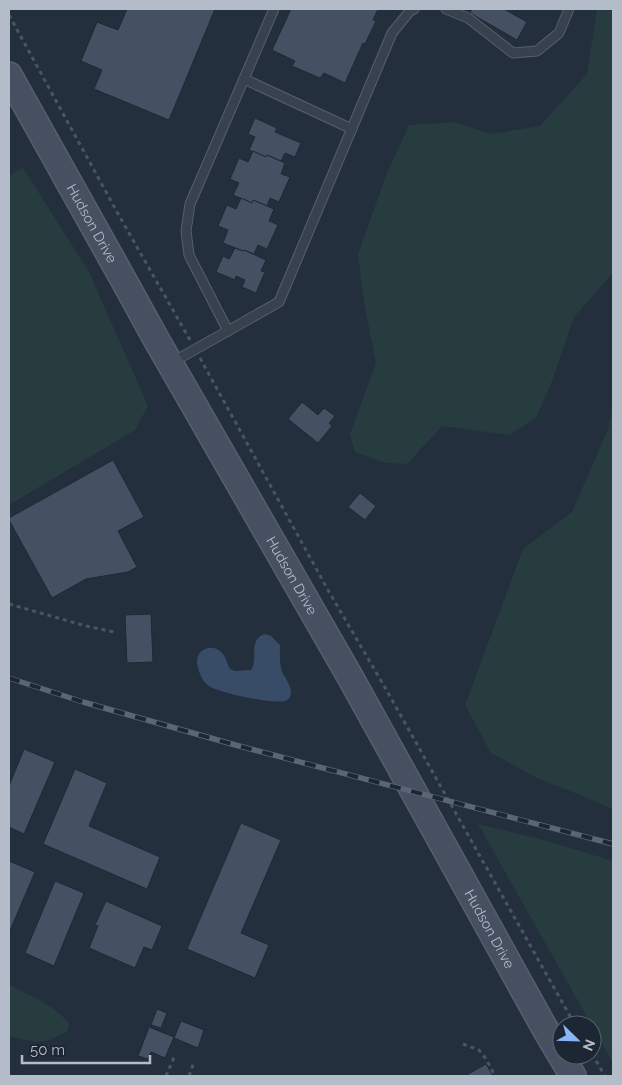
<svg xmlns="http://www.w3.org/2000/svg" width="622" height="1085" font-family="Raleway,sans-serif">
<rect width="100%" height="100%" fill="#242f3e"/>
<!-- green -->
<g fill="#263c3f">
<polygon points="597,9 613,9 613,273 574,317 552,381 536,418 509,435 442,426 407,464 386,463 355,452 350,434 376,363 364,302 358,254 387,173 409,125 455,122 491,134 540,126 587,74"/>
<polygon points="23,168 89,272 148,406 135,430 9,505 9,176"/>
<polygon points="613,406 613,809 580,795 537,778 491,753 465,705 523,549 572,512 608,429"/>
<polygon points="478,824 544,840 613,861 613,1063"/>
<path d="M 9,985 C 30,995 53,1005 69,1023 L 67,1032 L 50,1040 L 35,1042 L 9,1036 Z"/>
</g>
<!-- water -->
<path fill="#394c67" d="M 265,634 L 271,636 L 280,645 C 280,653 279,663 282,672 C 285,678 294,689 290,697 C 289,699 286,701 284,701 C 273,704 219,693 209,686 C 202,682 198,670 197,663 C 196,649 212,643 221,652 C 226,656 227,664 230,669 L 235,671 L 251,670 C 259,660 247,640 265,634 Z"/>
<!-- building -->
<g fill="#455162" stroke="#1f2835">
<polygon points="127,9 215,9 169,120 94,89 102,70 81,61 97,22 118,30"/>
<polygon points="291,9 378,9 373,20 376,21 365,44 363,43 345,83 324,73 320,78 292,66 295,61 272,50"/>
<polygon points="472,9 504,9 527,22 517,40 470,13"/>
<polygon points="255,118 277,128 275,132 301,143 295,157 285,153 281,161 267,155 266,157 249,150 255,137 248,134"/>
<polygon points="253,151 266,157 267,155 285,163 281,174 290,177 279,202 270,198 267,206 253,200 252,203 233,195 239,183 230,179 239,158 248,162"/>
<polygon points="241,198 252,203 253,200 274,209 269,221 278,225 267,249 258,245 254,254 244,250 243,251 223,243 228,230 218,226 227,205 236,209"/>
<polygon points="235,248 243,251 244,250 266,260 261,271 265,272 256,293 242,287 245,280 236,276 235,280 216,272 223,256 229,259"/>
<polygon points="302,402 318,415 324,408 335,416 329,423 332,426 318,443 288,419"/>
<polygon points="113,460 144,517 118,531 137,567 128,572 86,579 52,598 9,520 9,518"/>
<polygon points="360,493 376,506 365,520 348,507"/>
<polygon points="151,614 153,662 127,663 125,615"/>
<polygon points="24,749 55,762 24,834 9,827 9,786"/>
<polygon points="75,769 107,783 89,826 160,857 147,889 43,844"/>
<polygon points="241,823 281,840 241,933 269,945 255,978 187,949"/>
<polygon points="9,861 35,872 9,933"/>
<polygon points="55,881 84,893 54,966 25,953"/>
<polygon points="106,901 162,926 152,950 144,947 135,968 89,948 98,926 95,925"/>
<polygon points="157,1009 167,1013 161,1028 151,1025"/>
<polygon points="181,1021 204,1030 198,1048 174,1038"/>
<polygon points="149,1027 174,1037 165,1058 151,1052 148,1059 138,1056"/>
<polygon points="486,1064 493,1076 465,1076"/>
</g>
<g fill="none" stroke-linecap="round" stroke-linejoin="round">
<defs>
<g id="lane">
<polyline points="446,9 468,18 513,53 537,51 559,33 569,9"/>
<polyline points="244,79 352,129"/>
<polyline points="228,331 189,255 186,231 190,204 274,9"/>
<polyline points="171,363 279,302 392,33 410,11 414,9"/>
</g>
<g id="secondary">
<path id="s1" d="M 9,75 L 128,288 L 156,339 L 349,675 L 544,1027 L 573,1076"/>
</g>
</defs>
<!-- lane casing -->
<use href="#lane" stroke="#565f6c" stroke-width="11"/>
<!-- secondary casing -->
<use href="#secondary" stroke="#565f6c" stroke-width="28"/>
<!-- path -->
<g stroke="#44595c" stroke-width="3" stroke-dasharray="4 4" stroke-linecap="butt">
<polyline points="9,15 117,212 190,340"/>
<polyline points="200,358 328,590 387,691 575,1025"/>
<polyline points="9,604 86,626 114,632"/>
<polyline points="463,1044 479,1050 486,1059 494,1074 493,1075"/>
<polyline points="592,1054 605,1076"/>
<polyline points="166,1076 175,1055"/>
<polyline points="189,1076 194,1062"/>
</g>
<!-- lane -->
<use href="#lane" stroke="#38414e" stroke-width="9"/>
<!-- secondary -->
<use href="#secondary" stroke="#465061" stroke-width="25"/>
<defs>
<polyline id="rail" points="9,678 83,702 239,746 613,844"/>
</defs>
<!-- rail casing -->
<use href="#rail" stroke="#5a6575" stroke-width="5.5"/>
<!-- rail -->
<use href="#rail" stroke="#1d2633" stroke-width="4" stroke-dasharray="11" stroke-linecap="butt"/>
</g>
<g text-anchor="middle" stroke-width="4" stroke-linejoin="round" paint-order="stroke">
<!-- street labels -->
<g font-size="14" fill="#b4bcc9" stroke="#1d2633">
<text dy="5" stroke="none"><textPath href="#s1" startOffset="170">Hudson Drive</textPath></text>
<text dy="5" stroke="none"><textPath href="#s1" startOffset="575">Hudson Drive</textPath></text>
<text dy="5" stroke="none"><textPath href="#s1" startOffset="980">Hudson Drive</textPath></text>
</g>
</g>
<!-- border -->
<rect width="622" height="1085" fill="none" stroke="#b4bcc9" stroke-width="20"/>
<!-- north arrow -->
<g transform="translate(577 1040) rotate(113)"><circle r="24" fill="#1d2633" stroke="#59626f"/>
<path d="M0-4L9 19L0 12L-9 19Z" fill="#8ab4f8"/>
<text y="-8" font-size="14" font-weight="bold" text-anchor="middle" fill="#b4bcc9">N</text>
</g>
<!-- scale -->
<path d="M22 1055v8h128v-8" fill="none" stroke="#b4bcc9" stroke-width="2.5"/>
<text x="30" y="1055" font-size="15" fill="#b4bcc9" stroke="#1d2633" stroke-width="4" paint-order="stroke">50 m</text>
</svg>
